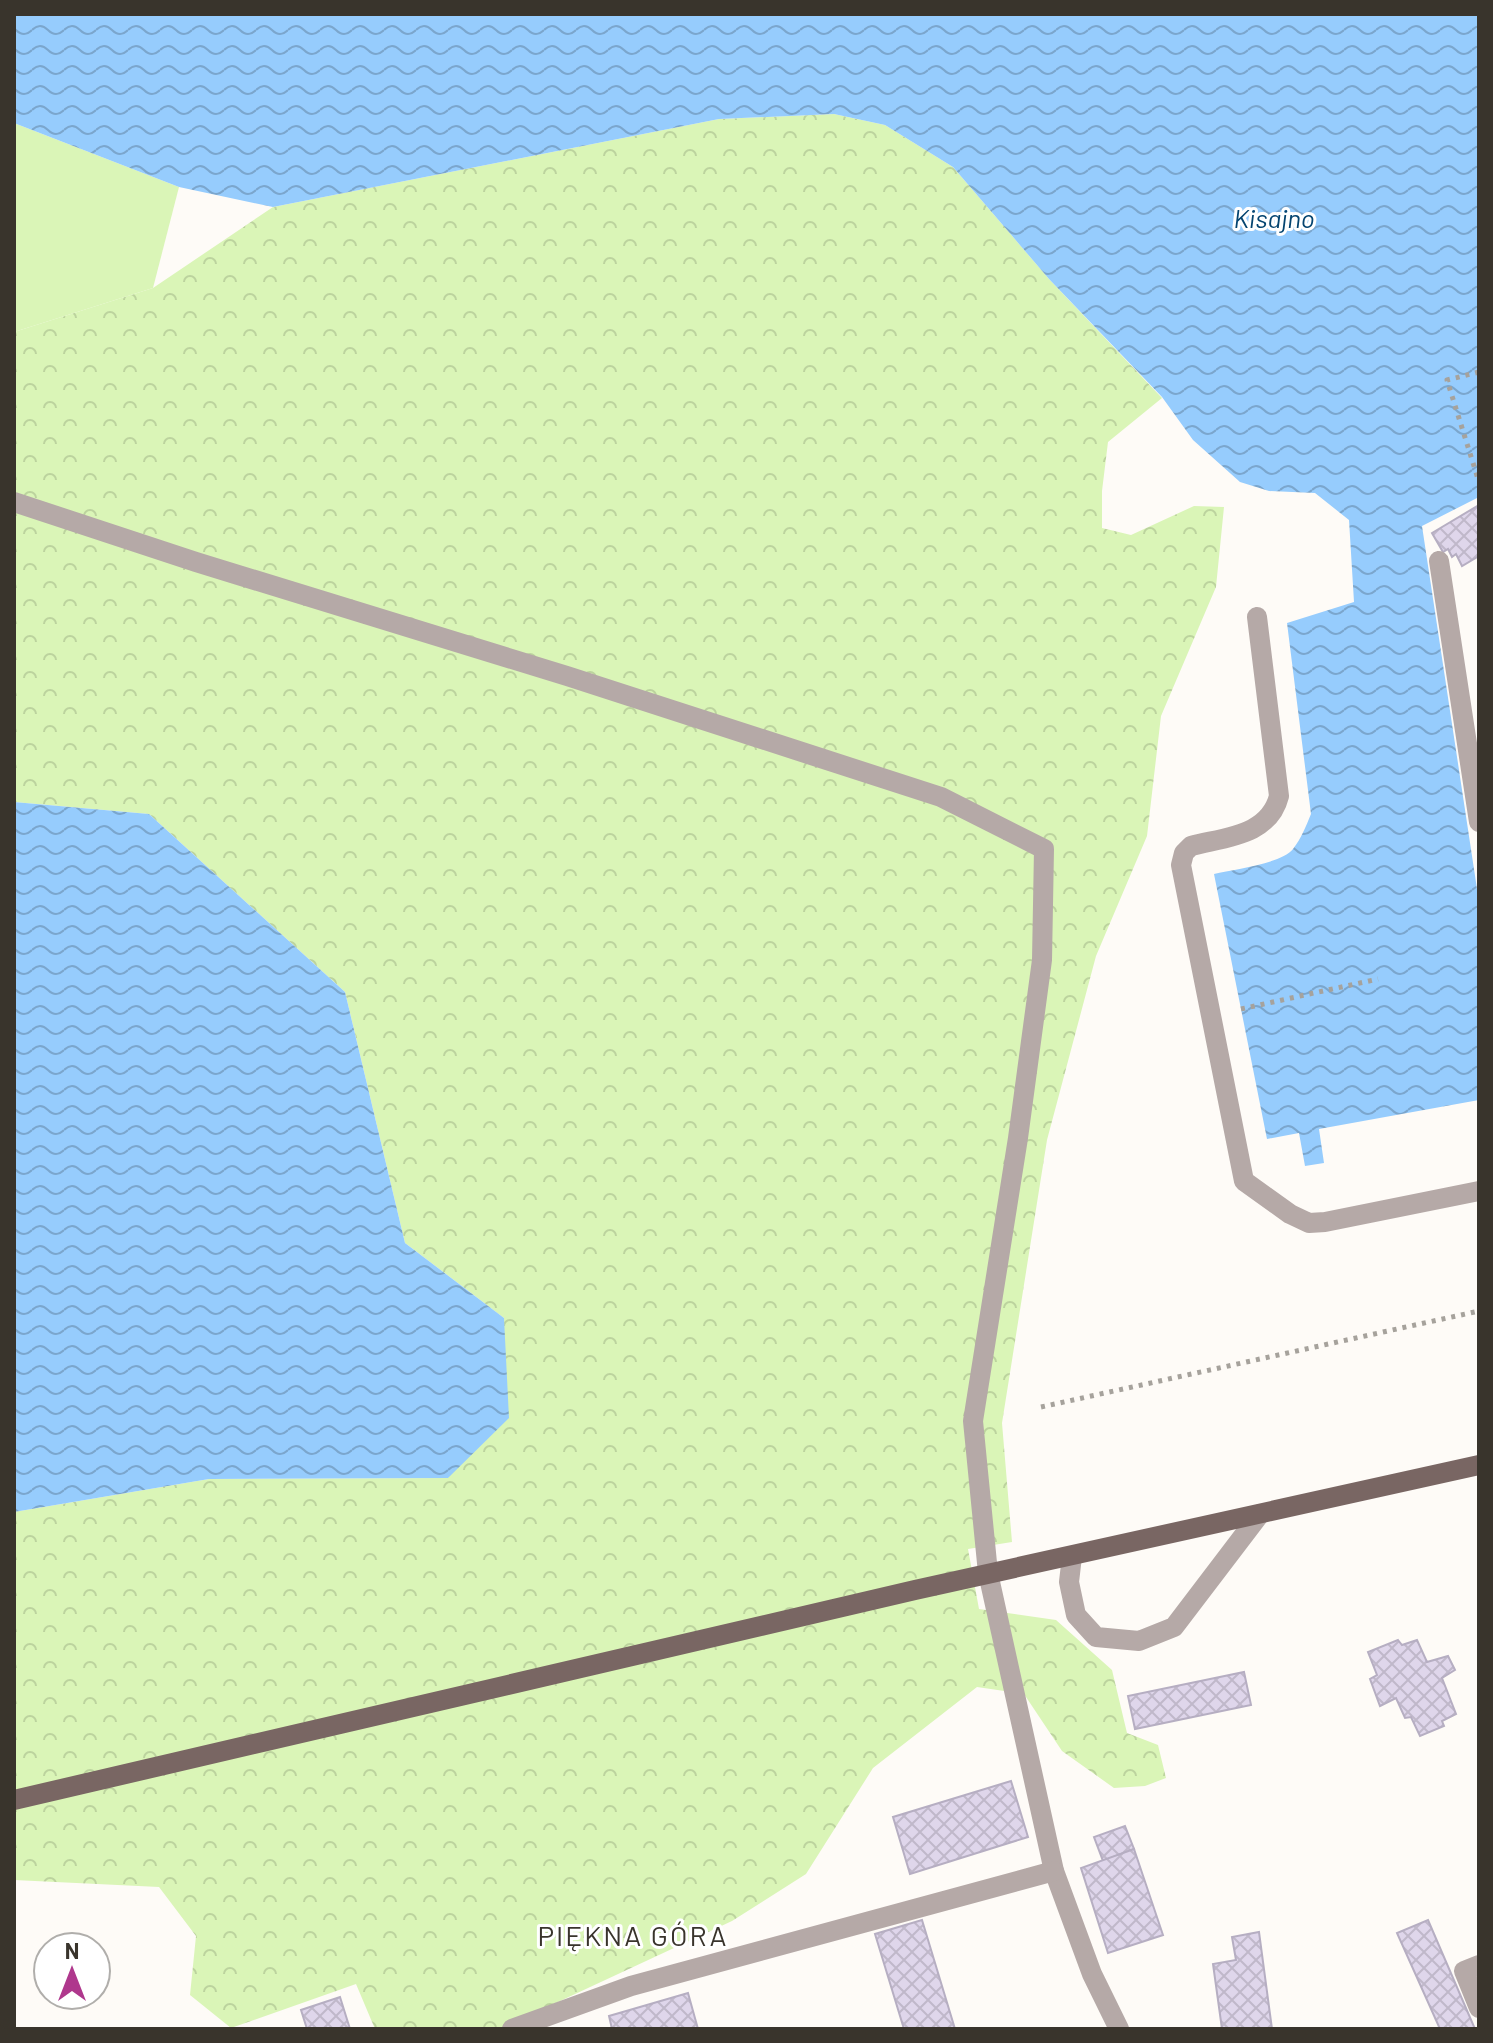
<svg xmlns="http://www.w3.org/2000/svg" width="1493" height="2043" font-family="Barlow,sans-serif">
<defs>
<pattern id="forest-crowns" width="20" height="18" patternUnits="userSpaceOnUse" patternTransform="scale(2)"><rect width="20" height="18" fill="#daf5b7"/><path d="M2 6a3 3 0 1 1 6 0M12 15a3 3 0 1 1 6 0" fill="none" stroke="#bcd39e"/></pattern>
<pattern id="water-waves" width="16" height="10" patternUnits="userSpaceOnUse" patternTransform="scale(2)"><rect width="16" height="10" fill="#96ccfd"/><path d="M0 5q4-4 8 0t8 0" fill="none" stroke="#7ba6cd"/></pattern>
<pattern id="building-cross-hatch" width="8" height="8" patternUnits="userSpaceOnUse" patternTransform="scale(2)"><rect width="8" height="8" fill="#dfd6eb"/><path d="M0 0l8 8M0 8l8-8" fill="none" stroke="#c0b8ca"/></pattern>
</defs>
<rect width="100%" height="100%" fill="#fefbf7"/>
<!-- forest -->
<polygon fill="url(#forest-crowns)" points="834,114 885,125 953,167 1049,279 1162,398 1108,442 1102,491 1102,528 1131,535 1194,506 1224,507 1216,587 1161,716 1147,836 1096,956 1047,1140 1002,1423 1012,1542 968,1549 979,1609 1056,1620 1112,1670 1127,1733 1158,1745 1166,1778 1145,1786 1114,1788 1062,1751 1024,1694 977,1687 873,1768 806,1874 732,1921 500,2029 375,2029 356,1984 231,2028 190,1995 196,1936 159,1887 14,1880 14,1512 209,1479 448,1478 504,1318 405,1243 345,992 149,814 14,802 14,332 153,288 273,207 719,119"/>
<!-- park -->
<polygon fill="#daf5b7" points="14,123 179,187 153,288 14,332"/>
<!-- water -->
<g fill="url(#water-waves)">
<path d="M 14,14 L 1479,14 L 1479,497 L 1422,526 L 1479,902 L 1479,1100 L 1319,1129 L 1324,1163 L 1305,1166 L 1299,1133 L 1267,1139 L 1214,874 C 1234,869 1281,864 1293,849 C 1301,839 1306,826 1311,814 L 1287,623 L 1354,602 L 1349,520 L 1315,493 L 1269,491 L 1240,482 L 1193,440 L 1162,397 L 1049,279 L 953,167 L 885,125 L 834,114 L 719,119 L 273,207 L 179,187 L 14,123 Z"/>
<polygon points="14,802 149,814 345,992 405,1243 504,1318 509,1418 448,1478 209,1479 14,1512"/>
</g>
<!-- building -->
<g fill="url(#building-cross-hatch)" stroke="#b6aec2" stroke-width="2">
<polygon points="1479,505 1479,556 1462,566 1456,554 1452,557 1448,549 1443,552 1432,533"/>
<polygon points="1398,1640 1402,1645 1417,1640 1427,1662 1448,1656 1455,1670 1442,1678 1456,1714 1442,1721 1444,1726 1420,1736 1411,1717 1405,1718 1396,1698 1380,1706 1370,1679 1377,1675 1368,1652"/>
<polygon points="1244,1672 1251,1705 1135,1729 1128,1696"/>
<polygon points="1011,1781 1028,1837 910,1874 893,1817"/>
<polygon points="1125,1826 1134,1849 1103,1861 1094,1837"/>
<polygon points="1134,1849 1163,1935 1108,1953 1081,1868"/>
<polygon points="922,1920 955,2029 904,2029 875,1934"/>
<polygon points="1428,1920 1475,2029 1440,2029 1397,1933"/>
<polygon points="1259,1932 1272,2029 1222,2029 1213,1964 1236,1960 1232,1937"/>
<polygon points="688,1993 698,2029 612,2029 609,2016"/>
<polygon points="340,1997 350,2029 307,2029 301,2010"/>
</g>
<g fill="none" stroke-linecap="round" stroke-linejoin="round">
<!-- path -->
<g stroke="#a6a29c" stroke-width="5" stroke-dasharray="4 6" stroke-linecap="butt">
<polyline points="1479,372 1447,380 1479,482"/>
<polyline points="1241,1009 1378,979"/>
<polyline points="1041,1407 1479,1311"/>
</g>
<!-- minor -->
<g stroke="#b5a9a7" stroke-width="20">
<polyline points="14,502 196,562 567,676 941,797 1044,849 1042,960 1018,1138 973,1421 988,1573 1054,1871 1092,1974 1119,2029"/>
<polyline points="1439,561 1479,822"/>
<path d="M 1257,617 L 1279,796 C 1269,836 1225,837 1191,846 L 1184,853 L 1181,865 L 1244,1181 L 1290,1214 L 1309,1223 L 1325,1222 L 1479,1191"/>
<polyline points="1072,1556 1069,1582 1076,1615 1096,1637 1139,1641 1174,1627 1260,1514"/>
<polyline points="1479,1965 1464,1971 1479,2008"/>
<polyline points="512,2029 631,1986 1054,1871"/>
</g>
<!-- major -->
<polyline stroke="#796663" stroke-width="20" points="14,1800 915,1590 1479,1465"/>
</g>
<g text-anchor="middle" stroke-width="6" stroke-linejoin="round" paint-order="stroke">
<!-- water labels -->
<g font-size="26" font-style="italic" fill="#044470" stroke="#fff">
<text x="1274" y="228">Kisajno</text>
</g>
<!-- quarter labels -->
<g font-size="28" letter-spacing="2" fill="#39342c" stroke="#fff">
<text x="633" y="1946">PIĘKNA GÓRA</text>
</g>
</g>
<!-- border -->
<rect width="1493" height="2043" fill="none" stroke="#39342c" stroke-width="32"/>
<!-- north arrow -->
<g transform="translate(72 1971)"><circle r="38" fill="#ffffff" stroke="#b0aeab" stroke-width="2"/>
<path d="M0-6L14 30L0 20L-14 30Z" fill="#af388d"/>
<text y="-12" font-size="22" font-weight="bold" text-anchor="middle" fill="#39342c">N</text>
</g>
</svg>
